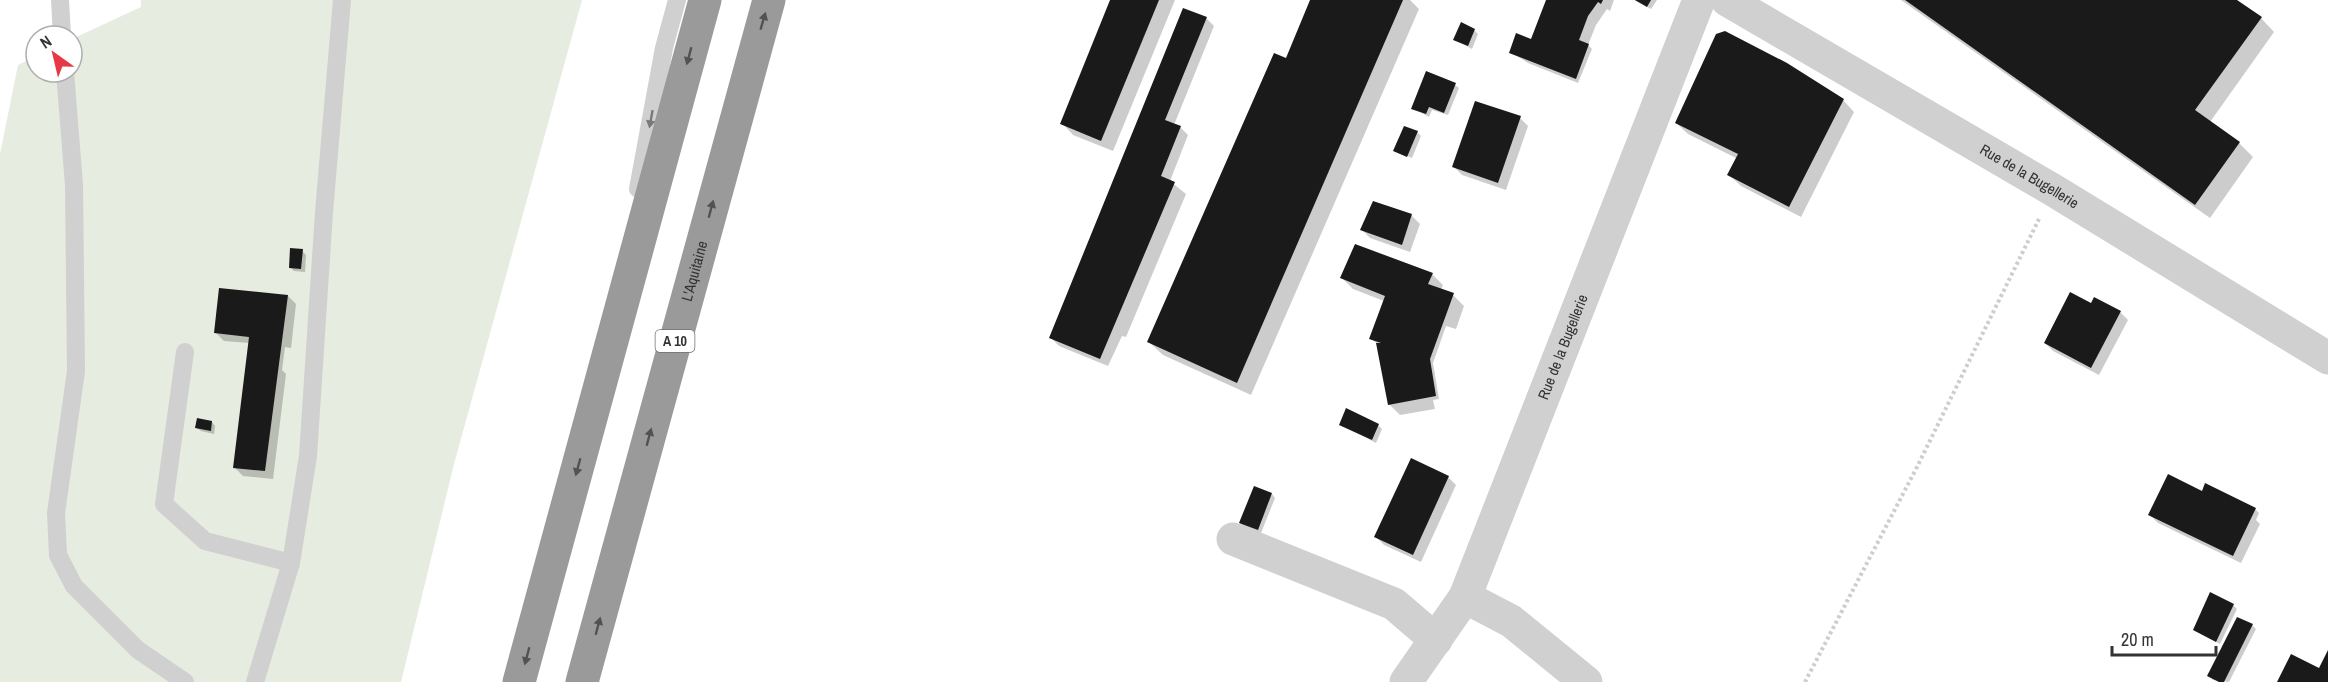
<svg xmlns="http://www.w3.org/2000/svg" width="2328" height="682" font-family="'Archivo Narrow',sans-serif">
<rect width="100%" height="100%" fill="#fff"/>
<!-- green -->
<polygon fill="#e6ecdf" points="141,0 582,0 454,464 401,682 0,682 0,154 18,65 36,56 36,72 72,72 72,39 141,7"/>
<!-- shadow -->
<g fill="#0003">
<polygon points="1112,0 1175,0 1113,151 1073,135 1062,123"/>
<polygon points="1312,0 1410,0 1419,9 1251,395 1163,355 1149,342 1286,60"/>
<polygon points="1548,0 1614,0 1610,11 1607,9 1596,25 1588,45 1592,49 1578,83 1528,63 1511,52 1532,41"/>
<polygon points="1634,0 1657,0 1651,9"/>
<polygon points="1901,0 2235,0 2261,18 2274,32 2210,122 2239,143 2253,157 2210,218"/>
<polygon points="1206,18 1214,26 1174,125 1180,127 1188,135 1170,181 1186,194 1126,337 1122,336 1108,366 1059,346 1051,338"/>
<polygon points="1474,30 1478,34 1472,49 1455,40"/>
<polygon points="1455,85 1459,88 1448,115 1432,110 1429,117 1413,108"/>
<polygon points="1843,100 1854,112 1801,217 1741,186 1729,175 1738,159 1688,134 1676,123"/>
<polygon points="1520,118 1528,126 1506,190 1462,175 1454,167"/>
<polygon points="1417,132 1421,136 1412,158 1395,151"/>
<polygon points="1374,203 1412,216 1420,224 1410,252 1370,238 1362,230"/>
<polygon points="302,251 306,255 305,272 294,271 290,267"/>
<polygon points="1432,274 1443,285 1441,290 1453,295 1464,306 1456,329 1446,326 1433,363 1439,399 1433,400 1435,409 1400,415 1389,404 1378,344 1371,339 1384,301 1353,289 1342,278"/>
<polygon points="288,296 296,304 291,348 285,347 282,370 286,374 273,479 243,476 235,468 250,343 224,341 216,333"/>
<polygon points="2092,305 2120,312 2128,320 2099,375 2053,351 2045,343"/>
<polygon points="212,422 215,426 214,434 201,431 197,428"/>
<polygon points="1340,424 1378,425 1382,429 1376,443"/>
<polygon points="1448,477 1456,485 1421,562 1384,545 1376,537"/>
<polygon points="1272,494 1275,498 1261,533 1244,527 1240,523"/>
<polygon points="2255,509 2259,513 2256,520 2260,524 2241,563 2158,523 2150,515"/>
<polygon points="2233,605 2237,609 2220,644 2195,630"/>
<polygon points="2252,625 2256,629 2229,682 2213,680 2209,676"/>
</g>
<!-- building -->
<g fill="#1a1a1a">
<polygon points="1110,0 1159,0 1101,141 1060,124"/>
<polygon points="1310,0 1403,0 1237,383 1147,342 1274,53 1286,58"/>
<polygon points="1546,0 1603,0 1601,4 1598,2 1588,16 1579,40 1589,44 1576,79 1509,53 1516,33 1531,39"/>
<polygon points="1635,0 1651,0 1647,7"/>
<polygon points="1905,0 2237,0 2262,17 2195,110 2240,142 2195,205"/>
<polygon points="1183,8 1207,17 1165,120 1181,126 1161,176 1175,182 1100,359 1049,338"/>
<polygon points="1461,22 1475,29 1468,46 1453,40"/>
<polygon points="1725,31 1787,63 1844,99 1789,207 1727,175 1738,154 1675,123 1716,34"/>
<polygon points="1426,71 1456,83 1444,113 1429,107 1426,114 1411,109"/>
<polygon points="1475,101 1521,116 1498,183 1452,167"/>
<polygon points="1404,126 1418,131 1407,157 1393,151"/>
<polygon points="1373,201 1412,214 1402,245 1360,230"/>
<polygon points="1355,244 1433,273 1428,284 1454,293 1430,359 1436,396 1388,405 1376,343 1381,343 1369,339 1385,296 1340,278"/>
<polygon points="290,248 303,249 301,269 289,268"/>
<polygon points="219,288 288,295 265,471 233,468 249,337 214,333"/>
<polygon points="2070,292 2091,303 2094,297 2121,311 2091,368 2044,343"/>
<polygon points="1346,408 1379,424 1372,440 1339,425"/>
<polygon points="197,418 212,421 211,431 195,428"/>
<polygon points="1411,458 1449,476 1413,555 1374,537"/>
<polygon points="2168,474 2202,491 2205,483 2256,508 2233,556 2148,515"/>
<polygon points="1254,486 1272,493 1258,530 1239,523"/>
<polygon points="2210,592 2234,604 2216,642 2193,630"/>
<polygon points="2237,617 2253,624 2224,682 2219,682 2207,676"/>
<polygon points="2328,650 2328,682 2277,682 2291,654 2319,668"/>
</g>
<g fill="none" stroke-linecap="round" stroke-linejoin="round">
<!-- path -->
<polyline stroke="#cdcdcd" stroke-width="4" stroke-dasharray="3 3" stroke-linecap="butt" points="1805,682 1917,467 2039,219"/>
<!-- service -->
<g stroke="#d0d0d0" stroke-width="18">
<polyline points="60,0 62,36"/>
<polyline points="65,72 74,185 76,371 56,513 58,555 74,586 138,650 185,682"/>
<polyline points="638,189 664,48 677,0"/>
<polyline points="185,352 164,504 205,541 291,563"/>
<polyline points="255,682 291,563 308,456 324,212 342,0"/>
</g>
<!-- minor -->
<g stroke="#d0d0d0" stroke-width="33">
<path id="s1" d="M 1727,0 L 2053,190 L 2328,358"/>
<polyline points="1233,539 1394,604 1436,640"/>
<polyline points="1465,597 1511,621 1586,682"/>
<path id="s2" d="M 1406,682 L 1465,597 L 1699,0"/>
</g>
<!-- motorway -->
<g stroke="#9a9a9a" stroke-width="33">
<polyline points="519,682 705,0"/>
<path id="s3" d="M 582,682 L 769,0"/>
</g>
</g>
<!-- one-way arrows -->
<defs><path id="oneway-solid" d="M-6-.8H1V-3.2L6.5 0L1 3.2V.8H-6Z" transform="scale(1.5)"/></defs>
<g fill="#525252">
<use href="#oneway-solid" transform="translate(763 21) rotate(-74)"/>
<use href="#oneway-solid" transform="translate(689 56) rotate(105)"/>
<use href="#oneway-solid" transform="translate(711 209) rotate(-75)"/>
<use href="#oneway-solid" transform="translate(649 437) rotate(-75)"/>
<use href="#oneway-solid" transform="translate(578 467) rotate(105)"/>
<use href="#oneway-solid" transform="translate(598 626) rotate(-75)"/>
<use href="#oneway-solid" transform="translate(527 656) rotate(105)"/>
</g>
<use fill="#7a7a7a" href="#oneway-solid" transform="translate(651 119) rotate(100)"/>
<g text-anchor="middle" stroke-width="6" stroke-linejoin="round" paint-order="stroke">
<!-- shield labels -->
<rect fill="#fff" stroke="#707070" stroke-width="1.5" x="655.5" y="330" width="39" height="22" rx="4.5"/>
<g font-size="14" font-weight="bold" fill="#333">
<text x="675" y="346">A 10</text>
</g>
<!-- street labels -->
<g font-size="15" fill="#333" stroke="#fff">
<text dy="5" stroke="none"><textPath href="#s1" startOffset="350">Rue de la Bugellerie</textPath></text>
<text dy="5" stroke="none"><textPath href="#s3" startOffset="426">L'Aquitaine</textPath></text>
<text dy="5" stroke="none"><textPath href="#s2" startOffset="372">Rue de la Bugellerie</textPath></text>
</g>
</g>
<!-- north arrow -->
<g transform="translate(54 54) rotate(326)"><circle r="28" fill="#ffffff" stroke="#adadad" stroke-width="1.5"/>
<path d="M0-4.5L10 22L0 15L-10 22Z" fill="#e63946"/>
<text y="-9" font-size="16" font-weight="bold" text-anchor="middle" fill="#333333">N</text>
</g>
<!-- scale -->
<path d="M2112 646v9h104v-9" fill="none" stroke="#333333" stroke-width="3"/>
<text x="2121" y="646" font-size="18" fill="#333333" stroke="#ffffff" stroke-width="4.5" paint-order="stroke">20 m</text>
</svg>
